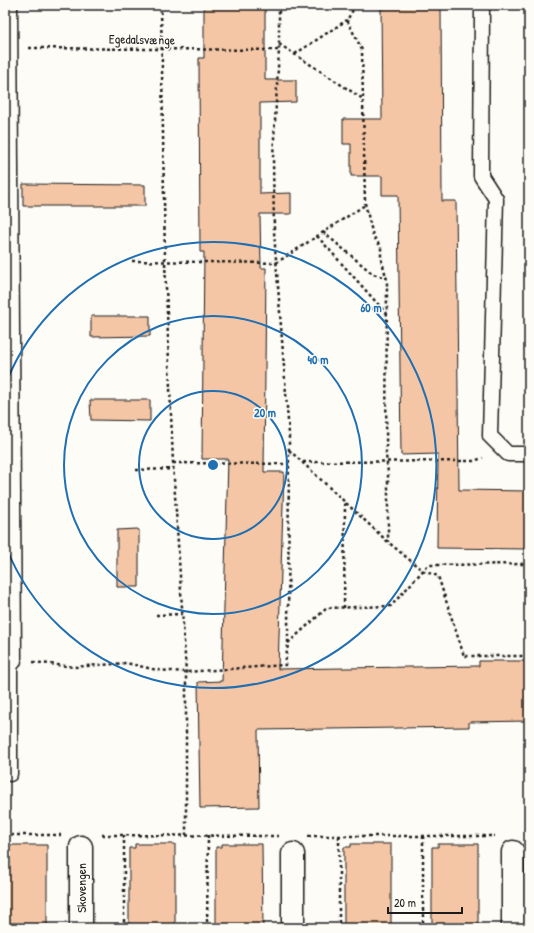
<svg xmlns="http://www.w3.org/2000/svg" width="534" height="933" font-family="'Patrick Hand',sans-serif">
<rect width="100%" height="100%" fill="#fdfcf7"/>
<filter id="ink" filterUnits="userSpaceOnUse"><feTurbulence type="fractalNoise" baseFrequency=".025" numOctaves="2"/><feDisplacementMap in="SourceGraphic" scale="8" xChannelSelector="R" yChannelSelector="G"/><feConvolveMatrix kernelMatrix="1 2 1 2 8 2 1 2 1" color-interpolation-filters="sRGB"/></filter>
<g filter="url(#ink)">
<!-- building -->
<g fill="#f5c6a5" stroke="#1c1c1c">
<polygon points="204,5 265,5 265,80 296,80 296,102 260,103 260,194 291,193 291,214 260,214 261,268 266,268 264,472 284,472 278,669 479,666 479,661 529,661 529,721 469,722 469,727 258,730 259,807 200,808 198,682 222,681 228,459 202,459 204,252 200,252 199,58 204,58"/>
<polygon points="381,5 441,5 442,201 456,201 459,490 529,491 529,549 437,548 438,454 401,455 398,195 382,195 382,176 351,176 351,144 343,144 343,119 382,119"/>
<polygon points="23,184 145,185 145,206 23,206"/>
<polygon points="91,316 150,316 150,336 91,337"/>
<polygon points="90,400 150,400 150,421 91,420"/>
<polygon points="137,529 139,530 139,587 117,587 117,530"/>
<polygon points="135,844 175,844 175,928 129,928 129,848 135,848"/>
<polygon points="222,844 262,844 263,928 216,928 216,847 222,847"/>
<polygon points="351,844 391,844 391,928 344,928 344,847 351,847"/>
<polygon points="438,844 478,844 478,928 432,928 432,847 438,847"/>
<polygon points="7,845 47,845 47,928 5,928 5,848 7,848"/>
</g>
<g fill="none" stroke-linecap="round" stroke-linejoin="round">
<defs>
<g id="lane">
<polyline points="482,5 481,176 496,199 490,436 508,454 529,454"/>
<polyline points="10,660 10,774"/>
</g>
<g id="street">
<polyline points="6,5 10,660"/>
<polyline points="81,847 81,928"/>
<polyline points="513,852 513,928"/>
<polyline points="293,928 293,854"/>
</g>
</defs>
<!-- lane casing -->
<use href="#lane" stroke="#1c1c1c" stroke-width="17"/>
<!-- street casing -->
<use href="#street" stroke="#1c1c1c" stroke-width="25"/>
<!-- path -->
<g stroke="#1c1c1c" stroke-width="2.5" stroke-dasharray="3 3" stroke-linecap="butt">
<polyline points="161,5 165,262 173,463 186,672 186,835"/>
<polyline points="356,5 347,20 362,50 365,203 373,236 381,247 381,258 387,280 386,455 388,473 388,542"/>
<polyline points="279,44 363,99"/>
<polyline points="29,48 278,50"/>
<polyline points="295,54 347,20"/>
<polyline points="323,232 373,274 387,278"/>
<polyline points="317,236 386,313"/>
<polyline points="132,261 276,263 365,205"/>
<polyline points="289,450 388,542 423,571 438,576 464,656 529,656"/>
<polyline points="303,462 473,461 483,458"/>
<polyline points="173,463 289,464"/>
<polyline points="136,470 174,469"/>
<polyline points="344,608 345,503"/>
<polyline points="156,615 182,614"/>
<polyline points="288,643 327,608 391,606 428,565 529,564"/>
<polyline points="33,662 74,667 126,663 157,670 186,672 285,665 288,644 289,434 274,232 273,157 279,50 279,5"/>
<polyline points="5,835 61,835"/>
<polyline points="102,835 279,836"/>
<polyline points="124,835 124,928"/>
<polyline points="308,836 495,836"/>
<polyline points="339,836 339,928"/>
<polyline points="423,836 423,928"/>
<polyline points="207,928 208,835"/>
</g>
<!-- lane -->
<use href="#lane" stroke="#fdfcf7" stroke-width="14"/>
<!-- street -->
<use href="#street" stroke="#fdfcf7" stroke-width="22"/>
</g>
</g>
<!-- distance rings -->
<g fill="none" stroke="#1f6fb2" stroke-width="2">
<circle cx="213" cy="465" r="74"/>
<circle cx="213" cy="465" r="149"/>
<path d="M6 383A223 223 0 1 1 6 547"/>
</g>
<g text-anchor="middle" stroke-width="3" stroke-linejoin="round" paint-order="stroke">
<!-- street labels -->
<g font-size="13" fill="#1c1c1c" stroke="#fdfcf7">
<text transform="translate(142 39) rotate(1)" y="5">Egedalsvænge</text>
<text transform="translate(81 888) rotate(-90)" y="5">Skovengen</text>
</g>
</g>
<circle cx="213" cy="465" r="6" fill="#1f6fb2" stroke="#fdfcf7" stroke-width="2"/>
<g font-size="12" text-anchor="middle" font-weight="bold" fill="#1f6fb2" stroke="#fdfcf7" stroke-width="3" stroke-linejoin="round" paint-order="stroke">
<text x="371" y="312">60 m</text>
<text x="318" y="364">40 m</text>
<text x="265" y="417">20 m</text>
</g>
<!-- margin -->
<rect width="534" height="933" fill="none" stroke="#fdfcf7" stroke-width="20"/>
<rect x="10" y="10" width="514" height="913" fill="none" stroke="#1c1c1c" stroke-width="1.5" filter="url(#ink)"/>
<!-- scale -->
<path d="M388 907v6h74v-6" fill="none" stroke="#1c1c1c" stroke-width="2"/>
<text x="394" y="907" font-size="12" fill="#1c1c1c" stroke="#fdfcf7" stroke-width="3" paint-order="stroke">20 m</text>
</svg>
